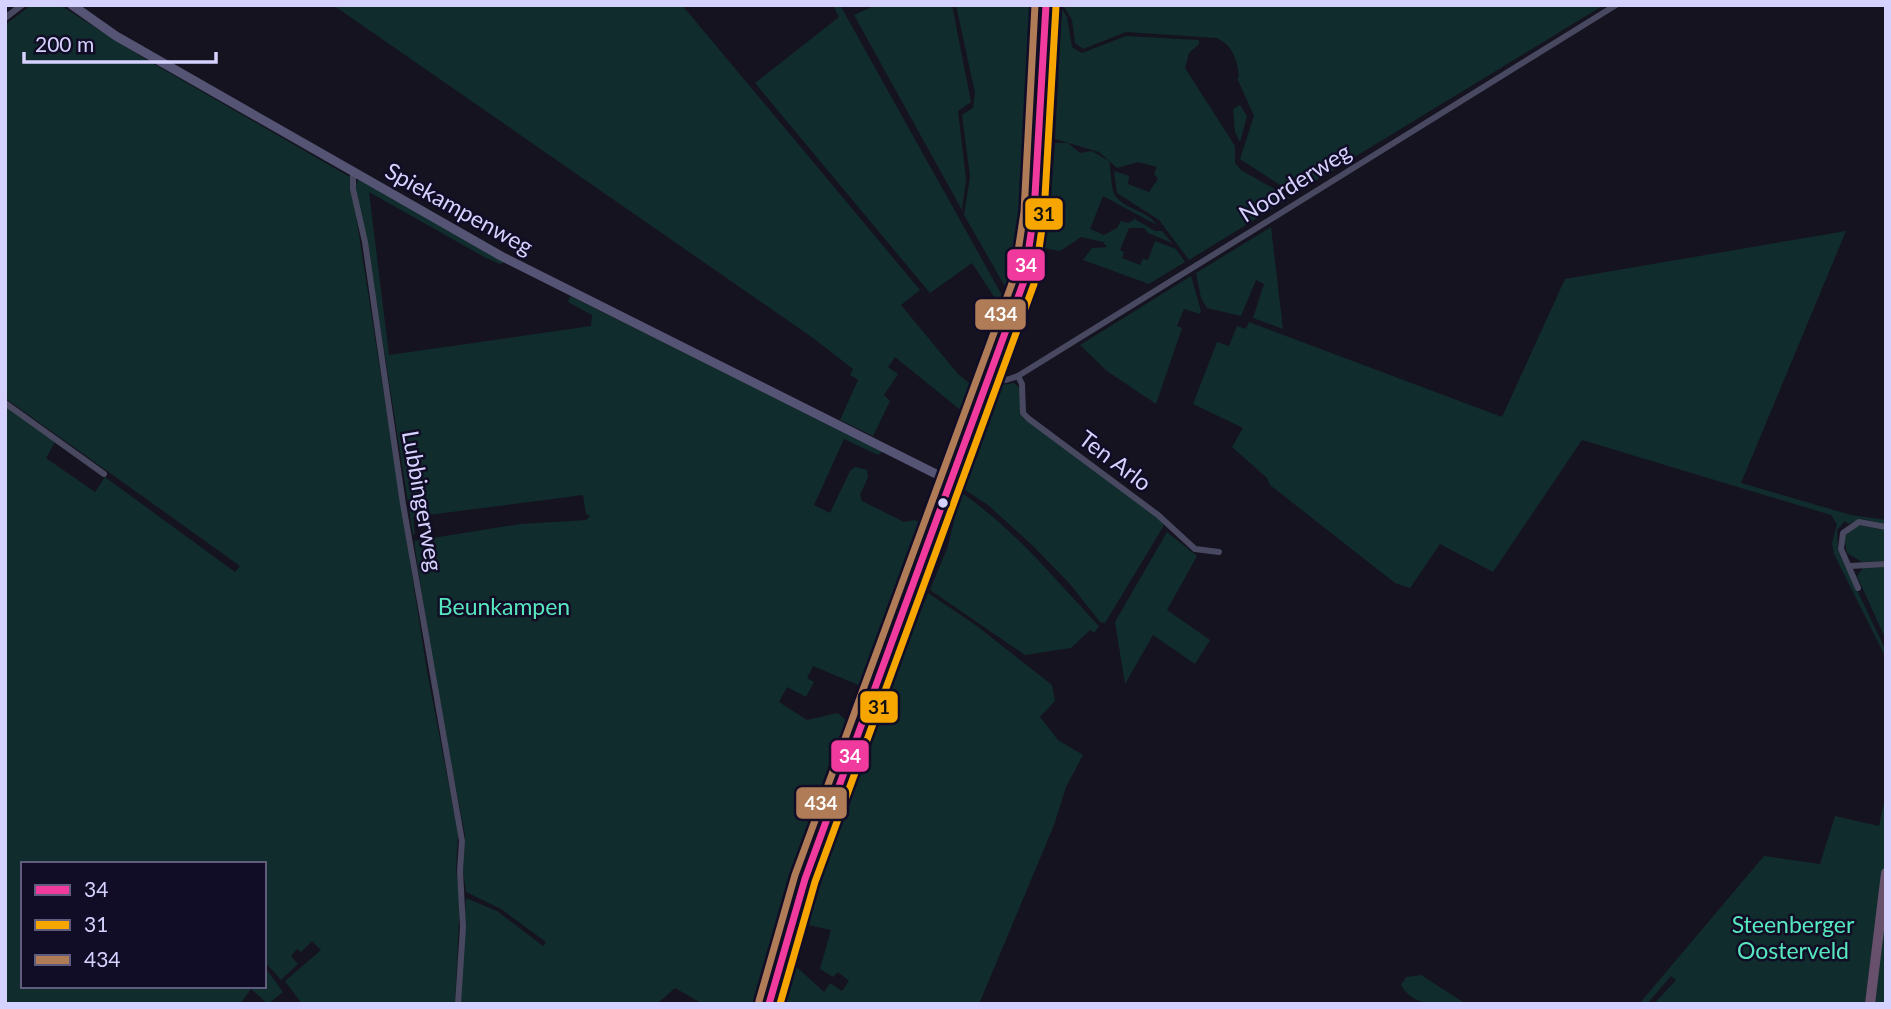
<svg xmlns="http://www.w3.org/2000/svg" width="1891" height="1009" font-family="Lato,sans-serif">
<rect width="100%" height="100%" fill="#151320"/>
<!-- green -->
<g fill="#112c2c">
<polygon points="31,5 60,5 142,57 350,177 427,671 458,833 456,870 460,900 455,1004 302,1004 285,981 321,950 312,941 301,952 297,949 291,956 298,964 281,980 264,961 264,864 23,864 23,986 264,986 264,966 283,992 268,1004 251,989 240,1004 5,1004 5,406 55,442 46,458 95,492 105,477 235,572 240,566 5,398 5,25"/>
<polygon points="333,5 682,5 920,290 901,305 958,374 979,391 969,417 895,357 888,367 898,374 884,395 890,401 873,436 840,420 858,380 850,375 853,369 813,338"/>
<polygon points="833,5 840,5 1008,306 993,345 987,341 1000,306 972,263 930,293 755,83 839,17"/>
<polygon points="876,5 952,5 971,102 958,111 966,179 962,210 854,15"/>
<polygon points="956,5 1038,5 1031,191 1025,201 1022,250 1011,297 964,215 970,177 962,115 973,108 975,93"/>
<polygon points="1049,5 1054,5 1038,247 1032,262"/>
<path d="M 1063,5 L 1604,5 L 1294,194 L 1240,159 L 1254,116 L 1237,78 L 1239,77 C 1237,59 1233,46 1217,38 L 1126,32 L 1083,49 L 1075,43 L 1072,20 Z"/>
<polygon points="1062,9 1067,17 1072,47 1082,53 1126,36 1199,40 1199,44 1189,53 1185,68 1235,146 1235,163 1241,170 1290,198 1189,260 1159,220 1117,193 1114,171 1129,176 1128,184 1149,192 1158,179 1154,174 1157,167 1138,162 1117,168 1099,152 1055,139"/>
<polygon points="1240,105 1247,116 1240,142 1235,132 1233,109"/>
<path d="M 1055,143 L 1068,143 L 1080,153 L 1092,151 L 1109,161 C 1112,172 1110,186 1115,195 C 1124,210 1147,210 1157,225 L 1103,196 L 1090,229 L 1104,235 L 1117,228 L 1121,221 L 1128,223 L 1135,219 L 1155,231 L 1162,231 L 1172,243 L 1148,233 L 1144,228 L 1129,228 L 1120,250 L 1124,252 L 1122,258 L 1140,265 L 1143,259 L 1148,260 L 1155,241 L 1176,249 L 1185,262 L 1149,284 L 1083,260 L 1092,248 L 1107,247 L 1103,242 L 1081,237 L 1060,251 L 1044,248 L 1050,210 Z"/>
<polygon points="359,178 505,262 500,264 486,258 369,192 389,355 591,326 592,315 568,302 570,296 883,451 878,455 844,439 814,505 830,513 850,471 855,467 867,470 868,477 860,495 862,501 904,522 914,520 928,525 868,689 813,666 807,678 814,682 806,697 787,687 779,702 807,720 838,713 855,729 794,898 764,1004 703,1004 675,988 657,1004 460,1004 466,898 497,911 543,946 546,942 501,909 466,892 463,871 465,835 434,675 414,541 520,524 586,520 590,516 586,514 583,495 413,517 415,534 413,535 367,241 355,187"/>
<polygon points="1271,227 1283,329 1253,318 1264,284 1256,280 1241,316 1207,308 1201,298 1196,273"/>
<polygon points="1846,231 1741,483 1851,515 1886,520 1886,524 1862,519 1848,524 1845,521 1837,530 1838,550 1886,651 1886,658 1834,554 1832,543 1837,524 1831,515 1582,440 1493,572 1440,544 1410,588 1395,583 1270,485 1267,478 1232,447 1243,428 1193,404 1217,342 1229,346 1237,326 1246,329 1249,322 1502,417 1565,279"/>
<polygon points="1191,276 1201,311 1200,314 1184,309 1177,326 1182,328 1156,404 1107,371 1080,345"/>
<polygon points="991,383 997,384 993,404 972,434"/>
<path d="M 1014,383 L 1020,388 L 1022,414 L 1163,521 L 1163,527 L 1105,623 L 1100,622 L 1070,584 L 1033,546 L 988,505 L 962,488 C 973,453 992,421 1001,385 Z"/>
<polygon points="951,489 958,491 924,588 917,583"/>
<path d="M 961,492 C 1018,533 1052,576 1099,626 L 1094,633 L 1090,630 L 1071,648 L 1025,655 L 930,590 L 948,546 Z"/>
<polygon points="1856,525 1886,530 1886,561 1862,562 1847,553 1844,537"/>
<polygon points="1167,532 1197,556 1167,610 1210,640 1195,664 1153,635 1125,684 1115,622"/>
<polygon points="1886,567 1886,640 1857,576 1863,568"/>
<polygon points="914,589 923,590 867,731 864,729"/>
<polygon points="928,593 977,626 1052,685 1055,701 1040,717 1058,740 1083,755 1066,787 1054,825 979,1004 784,1004 790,961 824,992 830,983 842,991 849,981 838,972 833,977 820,969 831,930 808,925 802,939 795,937 811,897 816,893 858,771"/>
<polygon points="855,750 862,752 820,862 816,861"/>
<polygon points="1886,793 1886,1004 1654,1004 1676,980 1671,976 1647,1004 1639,1004 1764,856 1820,864 1835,816 1879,826"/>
<path d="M 1421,975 L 1466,1004 C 1440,1004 1415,1009 1401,985 L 1406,977 Z"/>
</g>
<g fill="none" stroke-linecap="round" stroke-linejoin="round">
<!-- street -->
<g stroke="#484861" stroke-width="6">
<polyline points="5,18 22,5"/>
<polyline points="353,171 353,189 365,242 403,504 462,841 460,871 463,927 458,1004"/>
<polyline points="989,376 1006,380 1018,376 1616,5"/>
<polyline points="1018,376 1022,384 1023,413 1029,419 1158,515 1195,549 1219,552"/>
<polyline points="5,403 104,474"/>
<polyline points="1850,566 1886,564"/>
<polyline points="1858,588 1841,549 1843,533 1859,522 1886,527"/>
</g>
<!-- secondary -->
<g stroke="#565474" stroke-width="9">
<polyline points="72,5 116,36 501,256 950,481"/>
<polyline points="769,1004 805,879 1024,281 1034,213 1046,5"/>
</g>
<!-- highway -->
<polyline stroke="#66506c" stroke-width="10" points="1870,1004 1886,873"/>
<defs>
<polyline id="bus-1" points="769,1004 805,879 1024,281 1034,213 1046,5"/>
<polyline id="bus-2" points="780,1004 815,882 1034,284 1044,214 1056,6"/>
<polyline id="bus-3" points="759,1001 795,875 1014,278 1024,212 1035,5"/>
</defs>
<!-- bus-1 casing -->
<use href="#bus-1" stroke="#110d26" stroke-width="12"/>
<!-- bus-2 casing -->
<use href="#bus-2" stroke="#110d26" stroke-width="12"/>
<!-- bus-3 casing -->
<use href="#bus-3" stroke="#110d26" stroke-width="12"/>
<!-- bus-1 -->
<use href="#bus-1" stroke="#f13a9d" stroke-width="7"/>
<!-- bus-2 -->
<use href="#bus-2" stroke="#f7a600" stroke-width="7"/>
<!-- bus-3 -->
<use href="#bus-3" stroke="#b07c57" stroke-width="7"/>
</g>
<!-- markers -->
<circle fill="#d6d2ff" stroke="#110d26" stroke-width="2.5" cx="943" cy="503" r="6"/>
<g text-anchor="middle" stroke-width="5" stroke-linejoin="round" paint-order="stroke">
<!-- street labels -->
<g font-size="23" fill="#d6d2ff" stroke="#110d26">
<text transform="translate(1295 183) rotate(-32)" y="8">Noorderweg</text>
<text transform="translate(459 209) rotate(29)" y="8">Spiekampenweg</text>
<text transform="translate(1115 461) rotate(37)" y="8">Ten Arlo</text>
<text transform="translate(422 501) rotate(80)" y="8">Lubbingerweg</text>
</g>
<!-- park labels -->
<g font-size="23" fill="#57e7be" stroke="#110d26">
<text x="504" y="615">Beunkampen</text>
<text x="1793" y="933">Steenberger<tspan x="1793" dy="26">Oosterveld</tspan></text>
</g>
</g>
<g stroke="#110d26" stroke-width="2.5">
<rect x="1024" y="197" width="40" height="34" rx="7" fill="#f7a600"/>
<rect x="1006" y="248" width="40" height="34" rx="7" fill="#f13a9d"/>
<rect x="974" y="298" width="53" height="33" rx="7" fill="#b07c57"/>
<rect x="859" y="690" width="40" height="34" rx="7" fill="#f7a600"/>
<rect x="830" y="739" width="40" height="34" rx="7" fill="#f13a9d"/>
<rect x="795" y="786" width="53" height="34" rx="7" fill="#b07c57"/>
</g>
<g font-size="19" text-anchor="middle" font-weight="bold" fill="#fff">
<text x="1026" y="272">34</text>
<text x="1001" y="321">434</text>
<text x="850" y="763">34</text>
<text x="821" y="810">434</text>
</g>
<g font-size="19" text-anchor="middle" font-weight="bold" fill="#111">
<text x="1044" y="221">31</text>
<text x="879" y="714">31</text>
</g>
<!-- border -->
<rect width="1891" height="1009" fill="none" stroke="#d6d2ff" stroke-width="14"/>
<!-- legend -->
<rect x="21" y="862" width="245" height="126" fill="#110d26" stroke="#605c7d" stroke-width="2"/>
<rect x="35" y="885" width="35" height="10" fill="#f13a9d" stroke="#605c7d" stroke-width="2"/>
<text x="84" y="897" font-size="21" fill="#d6d2ff">34</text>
<rect x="35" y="920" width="35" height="10" fill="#f7a600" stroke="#605c7d" stroke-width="2"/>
<text x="84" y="932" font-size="21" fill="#d6d2ff">31</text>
<rect x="35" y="955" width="35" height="10" fill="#b07c57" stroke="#605c7d" stroke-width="2"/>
<text x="84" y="967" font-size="21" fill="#d6d2ff">434</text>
<!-- scale -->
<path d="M24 52v10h192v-10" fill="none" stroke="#d6d2ff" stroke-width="3.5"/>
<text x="35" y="52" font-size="21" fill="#d6d2ff" stroke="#110d26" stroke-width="5" paint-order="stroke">200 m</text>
</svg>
